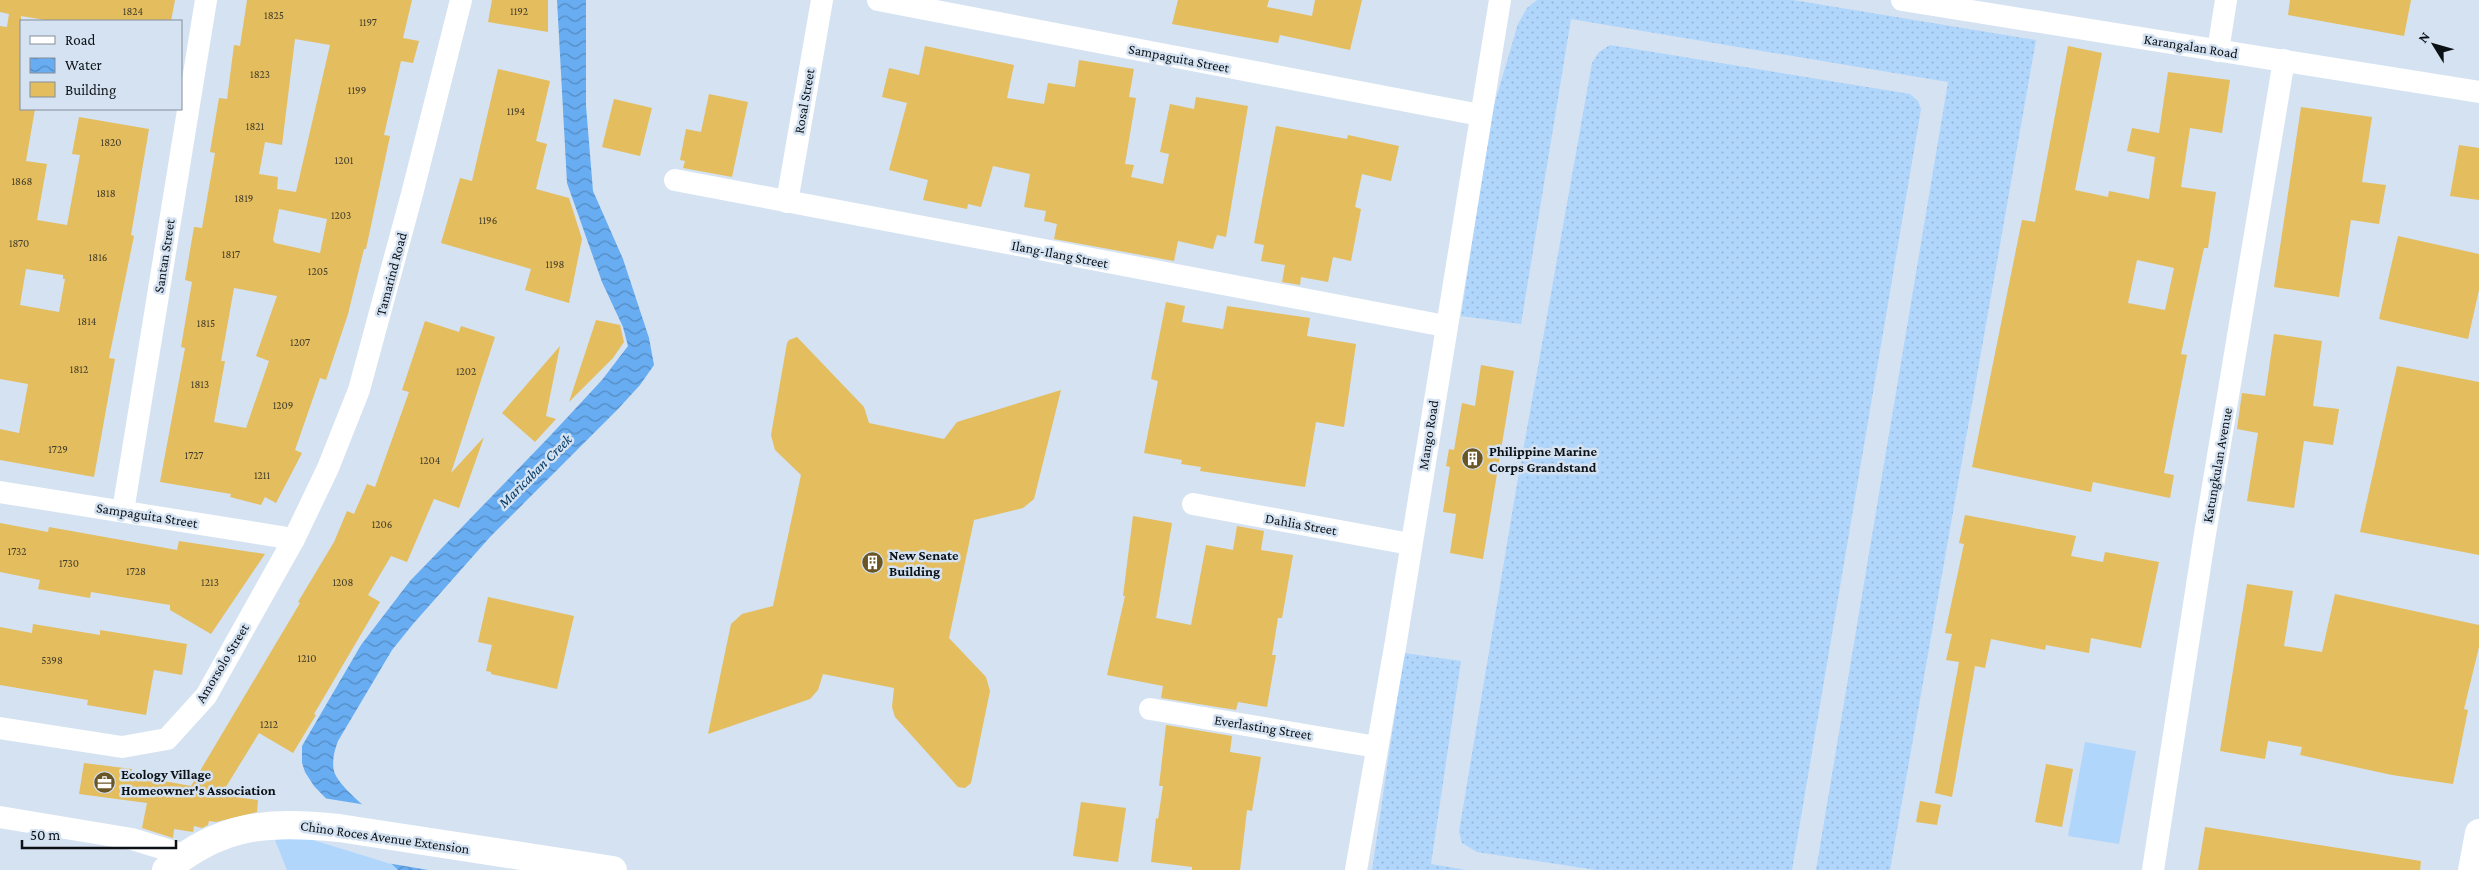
<svg xmlns="http://www.w3.org/2000/svg" width="2479" height="870" font-family="'Crimson Pro',serif">
<defs>
<pattern id="grass-dots" width="8" height="8" patternUnits="userSpaceOnUse" patternTransform="scale(1.25)"><rect width="8" height="8" fill="#b1d6fc"/><path d="M2 2h.1M6 6h.1" fill="none" stroke="#97b7d7" stroke-width="1.8" stroke-linecap="round"/></pattern>
<pattern id="water-waves" width="16" height="10" patternUnits="userSpaceOnUse" patternTransform="scale(1.25)"><rect width="16" height="10" fill="#68acf1"/><path d="M0 5q4-4 8 0t8 0" fill="none" stroke="#548bc2"/></pattern>
</defs>
<rect width="100%" height="100%" fill="#d4e2f1"/>
<!-- grass -->
<g fill="url(#grass-dots)">
<polygon points="1537,0 1793,0 2036,40 1890,870 1816,870 1948,82 1571,19 1521,324 1461,316 1492,112 1518,24 1527,8"/>
<polygon points="1610,45 1910,94 1918,101 1921,109 1792,870 1596,870 1477,852 1462,843 1459,832 1515,496 1592,63 1599,52"/>
<polygon points="1404,653 1461,661 1431,864 1466,870 1372,870"/>
</g>
<!-- garden -->
<g fill="#b1d6fc">
<polygon points="2085,742 2136,751 2119,844 2068,836"/>
<polygon points="300,836 391,864 398,870 287,870 275,840"/>
</g>
<!-- water -->
<path fill="url(#water-waves)" d="M 557,0 L 586,0 L 586,106 L 593,191 L 623,259 L 649,338 L 654,365 L 640,385 L 618,409 L 490,537 L 413,624 L 392,650 L 338,741 C 334,751 331,764 335,774 C 346,798 421,851 445,870 L 398,870 L 366,840 L 314,786 L 305,772 L 302,763 L 302,746 L 361,645 L 410,581 L 549,437 L 602,380 L 628,346 L 623,327 L 602,282 L 567,183 Z"/>
<!-- pier -->
<polygon fill="#d4e2f1" points="323,798 367,805 447,870 428,870 387,863"/>
<!-- building -->
<g fill="#e4bd5e" fill-rule="evenodd">
<path d="M 0,0 L 175,0 L 171,21 L 51,21 L 21,16 L 21,109 L 35,109 L 26,161 L 47,164 L 37,220 L 67,225 L 80,155 L 72,154 L 79,117 L 149,129 L 131,235 L 134,236 L 109,358 L 115,359 L 94,477 L 0,460 L 0,429 L 19,433 L 28,384 L 0,379 L 0,26 L 7,27 L 9,14 L 0,12 ZM 26,269 L 63,275 L 63,279 L 65,279 L 59,312 L 20,305 Z"/>
<path d="M 247,0 L 412,0 L 403,38 L 419,41 L 413,63 L 401,61 L 384,135 L 390,136 L 366,249 L 364,249 L 348,314 L 326,380 L 320,378 L 295,450 L 302,453 L 276,503 L 265,497 L 261,505 L 230,497 L 231,494 L 160,482 L 185,348 L 181,347 L 192,282 L 185,280 L 194,227 L 202,228 L 215,153 L 210,152 L 219,98 L 227,99 L 234,45 L 240,46 ZM 295,39 L 330,45 L 296,192 L 277,189 L 278,177 L 259,174 L 265,142 L 282,145 ZM 279,209 L 327,219 L 320,253 L 275,243 L 273,240 ZM 234,288 L 277,296 L 256,356 L 269,361 L 246,428 L 214,422 L 225,361 L 221,361 Z"/>
<polygon points="492,0 548,0 548,32 488,22"/>
<polygon points="1178,0 1269,0 1267,7 1312,16 1315,0 1362,0 1350,50 1280,35 1278,43 1172,24"/>
<polygon points="2290,0 2411,0 2404,36 2288,15"/>
<polygon points="925,46 1014,65 1007,98 1044,104 1048,83 1075,87 1079,60 1134,69 1129,97 1136,98 1125,164 1134,165 1131,177 1163,184 1169,154 1160,152 1170,104 1194,109 1196,97 1248,106 1226,237 1217,235 1213,249 1178,241 1174,261 1054,239 1057,224 1044,221 1046,211 1024,207 1030,174 993,166 981,207 968,204 967,209 923,200 928,180 889,170 907,103 882,97 889,68 919,75"/>
<path d="M 2068,46 L 2102,53 L 2075,190 L 2108,197 L 2109,191 L 2149,199 L 2155,157 L 2127,151 L 2132,128 L 2159,133 L 2168,72 L 2230,80 L 2222,133 L 2190,128 L 2181,187 L 2216,192 L 2208,248 L 2204,248 L 2181,354 L 2187,355 L 2164,473 L 2174,475 L 2170,498 L 2093,482 L 2091,492 L 1972,467 L 2022,220 L 2035,222 ZM 2137,260 L 2174,268 L 2165,310 L 2128,303 Z"/>
<polygon points="498,69 550,81 536,141 547,144 536,189 569,198 582,239 569,303 525,290 531,269 441,243 460,178 472,181"/>
<polygon points="709,94 748,102 732,177 683,168 685,161 680,160 686,129 701,132"/>
<polygon points="614,99 652,108 640,156 602,147"/>
<polygon points="2301,107 2372,117 2362,182 2386,185 2379,224 2351,220 2339,297 2274,287"/>
<polygon points="1276,126 1347,139 1348,135 1399,146 1391,181 1362,174 1355,207 1361,209 1351,261 1333,257 1328,282 1301,277 1300,285 1282,282 1285,265 1261,261 1264,245 1254,243"/>
<polygon points="2459,145 2479,148 2479,200 2450,196"/>
<polygon points="2398,236 2479,254 2479,290 2468,339 2379,319"/>
<polygon points="1166,302 1185,306 1182,322 1223,329 1227,306 1310,318 1307,336 1356,344 1344,427 1316,422 1305,487 1200,471 1201,467 1181,464 1182,460 1144,453 1158,381 1151,379"/>
<polygon points="596,320 620,325 624,342 613,358 569,402"/>
<polygon points="425,321 459,332 461,326 495,337 451,473 484,437 459,508 434,499 407,562 391,556 368,595 380,602 314,714 316,715 293,753 259,733 221,795 258,800 257,812 216,822 209,821 208,825 202,828 194,826 193,832 174,829 173,838 142,828 147,803 79,794 84,763 132,769 131,775 191,786 300,603 298,602 334,542 347,511 354,514 367,484 375,487 409,392 402,390"/>
<polygon points="2274,334 2322,341 2313,406 2339,409 2333,445 2304,441 2294,508 2247,501 2258,433 2237,429 2242,393 2265,396"/>
<polygon points="797,337 864,407 869,423 944,439 957,422 1061,390 1034,499 1023,508 974,520 949,638 986,677 990,691 971,783 965,788 958,787 895,717 892,707 894,688 823,674 818,690 810,699 708,734 731,624 742,614 773,606 801,475 775,450 771,435 787,343 789,340"/>
<polygon points="560,346 546,416 556,419 535,442 502,413"/>
<polygon points="1481,365 1514,371 1483,559 1450,553 1456,514 1443,512 1450,467 1446,466 1449,449 1454,450 1462,403 1475,406"/>
<polygon points="2397,366 2479,382 2479,555 2360,532"/>
<polygon points="1965,515 2076,536 2071,556 2103,562 2105,552 2159,562 2141,648 2091,638 2089,653 2046,645 2045,650 1991,639 1985,668 1975,666 1952,797 1935,793 1959,662 1946,660 1952,634 1945,633 1964,544 1959,543"/>
<polygon points="1133,516 1172,523 1156,618 1191,625 1206,545 1233,550 1237,526 1264,531 1261,550 1293,555 1282,618 1278,618 1272,655 1276,655 1267,707 1238,702 1236,710 1161,698 1163,686 1107,675 1125,596 1123,596"/>
<polygon points="0,523 48,532 49,527 177,550 179,541 265,554 211,634 170,610 170,605 91,592 90,598 38,589 40,580 0,572"/>
<polygon points="2247,584 2293,591 2284,646 2322,652 2335,594 2479,625 2479,647 2464,709 2468,710 2453,784 2392,775 2300,755 2302,747 2268,741 2265,759 2220,751"/>
<polygon points="488,597 574,616 557,689 491,674 491,672 486,671 492,645 478,642"/>
<polygon points="33,624 100,635 100,630 187,644 182,675 154,670 146,715 87,705 88,700 0,685 0,627 32,633"/>
<polygon points="1166,725 1232,736 1230,752 1261,757 1252,811 1247,810 1240,870 1192,870 1192,867 1151,862 1156,818 1158,819 1163,786 1159,786"/>
<polygon points="2046,764 2073,769 2062,827 2035,822"/>
<polygon points="1920,801 1941,805 1937,825 1916,822"/>
<polygon points="1081,802 1126,808 1118,862 1073,856"/>
<polygon points="2205,827 2421,861 2420,870 2198,870"/>
</g>
<g fill="none" stroke-linecap="round" stroke-linejoin="round">
<!-- street -->
<g stroke="#fff" stroke-width="22">
<polyline points="878,0 1480,115"/>
<polyline points="1902,0 2479,92"/>
<polyline points="2218,51 2226,0"/>
<polyline points="675,180 1445,326"/>
<polyline points="787,202 822,0"/>
<polyline points="0,492 294,539"/>
<polyline points="1193,504 1410,544"/>
<polyline points="123,511 206,0"/>
<polyline points="1150,709 1377,747"/>
<polyline points="0,728 122,747 167,739 206,696 294,539 328,468 359,390 412,194 461,0"/>
<polyline points="0,817 132,839 184,855"/>
<polyline points="1356,870 1396,641 1500,0"/>
<polyline points="2153,870 2204,540 2284,60"/>
</g>
<!-- secondary -->
<g stroke="#fff" stroke-width="28">
<path d="M 166,870 C 222,823 270,821 339,828 L 613,870"/>
<polyline points="2472,870 2479,833"/>
</g>
</g>
<!-- icons -->
<defs>
<symbol id="building-disc" viewBox="-11 -11 22 22"><circle r="9.5" fill="#6a5625" stroke="#d4e2f1"/><path d="M-4-6H4V6H1V3H-1V6H-4ZM-2.5-4.3h1.7v1.8h-1.7ZM.8-4.3h1.7v1.8H.8ZM-2.5-1h1.7V.8h-1.7ZM.8-1h1.7V.8H.8Z" fill="#fff"/></symbol>
<symbol id="office-disc" viewBox="-11 -11 22 22"><circle r="9.5" fill="#6a5625" stroke="#d4e2f1"/><path d="M-6-3h4V-5.5h4V-3h4V5H-6ZM-1-4.5V-3h2v-1.5ZM-6 0V1H6V0Z" fill="#fff"/></symbol>
</defs>
<g fill-rule="evenodd">
<use href="#building-disc" x="1460" y="446" width="25" height="25"/>
<use href="#building-disc" x="860" y="550" width="25" height="25"/>
<use href="#office-disc" x="92" y="770" width="25" height="25"/>
</g>
<g text-anchor="middle" stroke-width="5" stroke-linejoin="round" paint-order="stroke">
<!-- number labels -->
<g font-size="11" fill="#423c28">
<text x="133" y="15">1824</text>
<text x="519" y="15">1192</text>
<text x="274" y="19">1825</text>
<text x="368" y="26">1197</text>
<text x="260" y="78">1823</text>
<text x="357" y="94">1199</text>
<text x="516" y="115">1194</text>
<text x="255" y="130">1821</text>
<text x="111" y="146">1820</text>
<text x="344" y="164">1201</text>
<text x="22" y="185">1868</text>
<text x="106" y="197">1818</text>
<text x="244" y="202">1819</text>
<text x="341" y="219">1203</text>
<text x="488" y="224">1196</text>
<text x="19" y="247">1870</text>
<text x="231" y="258">1817</text>
<text x="98" y="261">1816</text>
<text x="555" y="268">1198</text>
<text x="318" y="275">1205</text>
<text x="87" y="325">1814</text>
<text x="206" y="327">1815</text>
<text x="300" y="346">1207</text>
<text x="79" y="373">1812</text>
<text x="466" y="375">1202</text>
<text x="200" y="388">1813</text>
<text x="283" y="409">1209</text>
<text x="58" y="453">1729</text>
<text x="194" y="459">1727</text>
<text x="430" y="464">1204</text>
<text x="262" y="479">1211</text>
<text x="382" y="528">1206</text>
<text x="17" y="555">1732</text>
<text x="69" y="567">1730</text>
<text x="136" y="575">1728</text>
<text x="210" y="586">1213</text>
<text x="343" y="586">1208</text>
<text x="307" y="662">1210</text>
<text x="52" y="664">5398</text>
<text x="269" y="728">1212</text>
</g>
<!-- street labels -->
<g font-size="14" fill="#0c1116" stroke="#d4e2f1">
<text transform="translate(2191 46) rotate(9)" y="5">Karangalan Road</text>
<text transform="translate(1179 58) rotate(11)" y="5">Sampaguita Street</text>
<text transform="translate(804 101) rotate(-80)" y="5">Rosal Street</text>
<text transform="translate(1060 254) rotate(11)" y="5">Ilang-Ilang Street</text>
<text transform="translate(164 256) rotate(-81)" y="5">Santan Street</text>
<text transform="translate(391 274) rotate(-75)" y="5">Tamarind Road</text>
<text transform="translate(1428 435) rotate(-81)" y="5">Mango Road</text>
<text transform="translate(2217 465) rotate(-80)" y="5">Katungkulan Avenue</text>
<text transform="translate(147 515) rotate(9)" y="5">Sampaguita Street</text>
<text transform="translate(1301 524) rotate(10)" y="5">Dahlia Street</text>
<text transform="translate(222 663) rotate(-59)" y="5">Amorsolo Street</text>
<text transform="translate(1263 727) rotate(9)" y="5">Everlasting Street</text>
<text transform="translate(385 837) rotate(8)" y="5">Chino Roces Avenue Extension</text>
</g>
<!-- poi labels -->
<g font-size="14" font-weight="bold" fill="#0c1116" stroke="#d4e2f1" text-anchor="start">
<text x="1489" y="456">Philippine Marine<tspan x="1489" dy="16">Corps Grandstand</tspan></text>
<text x="889" y="560">New Senate<tspan x="889" dy="16">Building</tspan></text>
<text x="121" y="779">Ecology Village<tspan x="121" dy="16">Homeowner's Association</tspan></text>
</g>
<!-- water labels -->
<g font-size="15" font-style="italic" fill="#063a65" stroke="#d4e2f1">
<text transform="translate(535 471) rotate(-45)" y="5">Maricaban Creek</text>
</g>
</g>
<!-- legend -->
<rect x="20" y="20" width="162" height="90" fill="#d4e2f1" stroke="#848e99"/>
<rect x="30" y="36" width="25" height="8" fill="#ffffff" stroke="#848e99"/>
<text x="65" y="45" font-size="15" fill="#0c1116">Road</text>
<rect x="30" y="58" width="25" height="15" fill="url(#water-waves)" stroke="#848e99"/>
<text x="65" y="70" font-size="15" fill="#0c1116">Water</text>
<rect x="30" y="82" width="25" height="15" fill="#e4bd5e" stroke="#848e99"/>
<text x="65" y="95" font-size="15" fill="#0c1116">Building</text>
<!-- north arrow -->
<g transform="translate(2434 45) rotate(307)" stroke="#d4e2f1" stroke-width="4" paint-order="stroke">
<path d="M0-4L9 19L0 12L-9 19Z" fill="#0c1116"/>
<text y="-8" font-size="14" font-weight="bold" text-anchor="middle" fill="#0c1116">N</text>
</g>
<!-- scale -->
<path d="M22 840v8h154v-8" fill="none" stroke="#0c1116" stroke-width="2.5"/>
<text x="30" y="840" font-size="15" fill="#0c1116" stroke="#d4e2f1" stroke-width="4" paint-order="stroke">50 m</text>
</svg>
